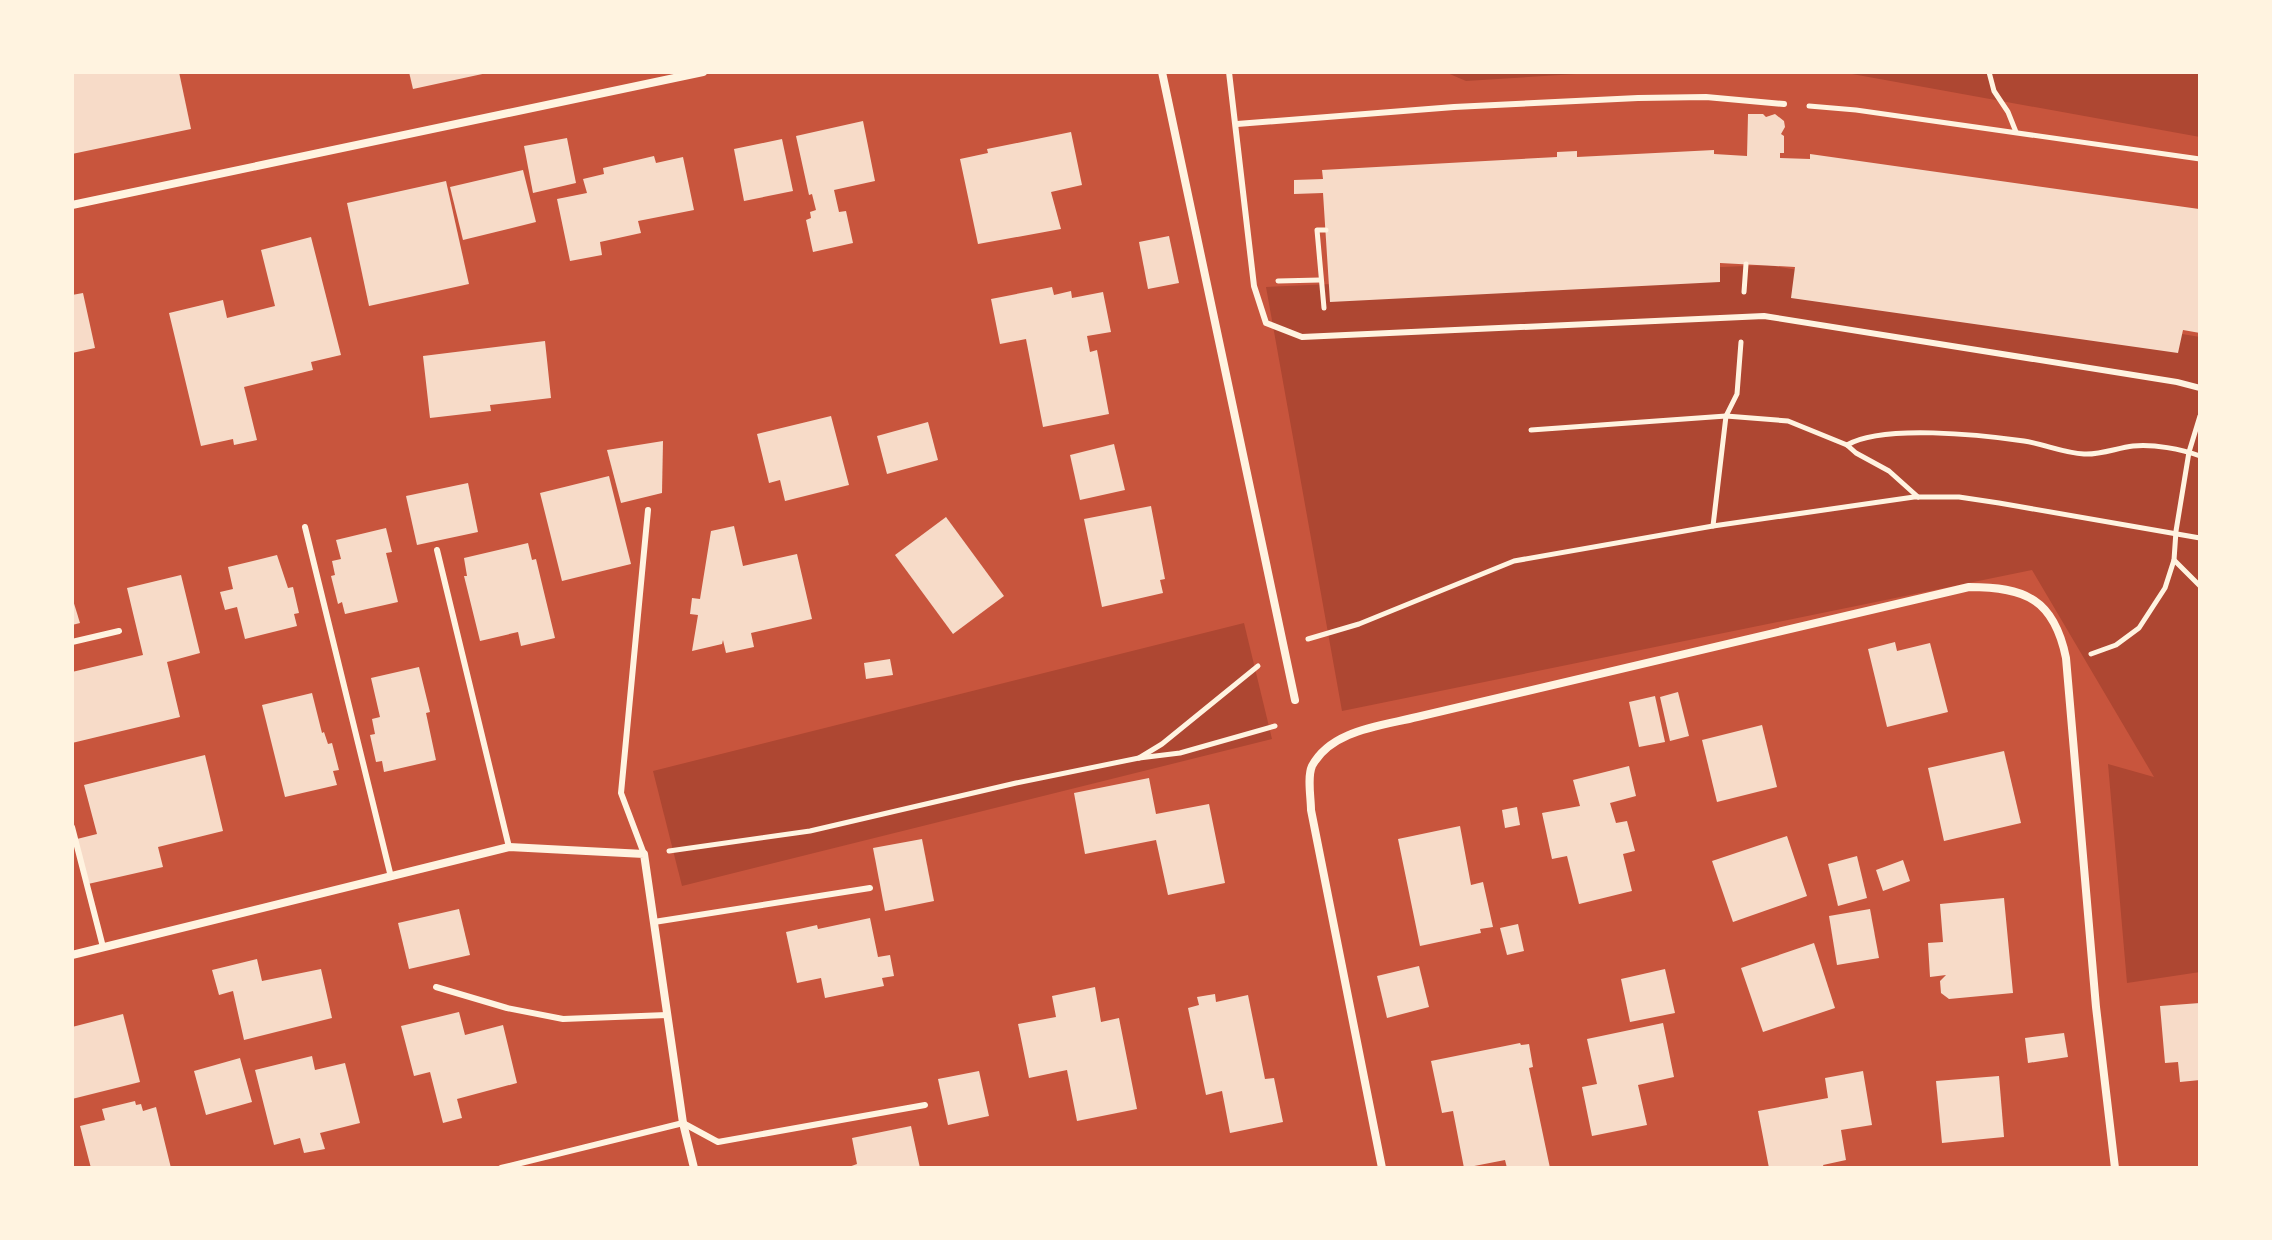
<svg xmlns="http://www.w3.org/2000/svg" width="2272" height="1240" font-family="'DM Sans',sans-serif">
<rect width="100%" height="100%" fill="#c8553d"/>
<!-- green -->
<g fill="#ae4732">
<polygon points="1445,72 1608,72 1466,81"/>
<polygon points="1841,72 2200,72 2200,137"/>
<polygon points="1768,265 2200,337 2200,972 2127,983 2108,764 2154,777 2032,570 1342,711 1266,287"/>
<polygon points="1244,623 1272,739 682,886 653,771"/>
</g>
<!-- building -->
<g fill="#f7dbc8">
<polygon points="72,72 179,72 191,129 72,154"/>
<polygon points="409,72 486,72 487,73 413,89"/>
<polygon points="1748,114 1763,114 1766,117 1775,114 1784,121 1785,127 1781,134 1784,136 1784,153 1780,153 1780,158 1810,159 1810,154 2199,209 2200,333 2183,330 2178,353 1791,298 1795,267 1720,263 1720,282 1330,302 1323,193 1294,194 1294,180 1323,179 1322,170 1557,157 1557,152 1577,151 1577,157 1714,150 1714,154 1747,156"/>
<polygon points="863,121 875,181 834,190 839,212 846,211 853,243 813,252 806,220 811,218 810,212 816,210 812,194 809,195 796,136"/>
<polygon points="1071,132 1082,185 1051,192 1061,229 978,244 960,159 988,153 987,149"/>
<polygon points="567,138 576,183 533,193 524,146"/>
<polygon points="782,139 793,191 744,201 734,149"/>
<polygon points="654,156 656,163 683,157 694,210 638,221 641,233 600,242 602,255 570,261 557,199 587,193 583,179 604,174 603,168"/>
<polygon points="523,170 536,222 463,240 450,187"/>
<polygon points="446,181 469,284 369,306 347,203"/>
<polygon points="1169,236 1179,283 1148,289 1139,242"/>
<polygon points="311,237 341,355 311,362 313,370 244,387 257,440 234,445 233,439 201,446 169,313 223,300 227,318 275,306 261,250"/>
<polygon points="1052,287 1054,295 1071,291 1072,298 1103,292 1111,332 1087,336 1090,352 1097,350 1109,414 1043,427 1026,339 1000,344 991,299"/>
<polygon points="83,293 95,348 72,353 72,295"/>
<polygon points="545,341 551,398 490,405 491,411 430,418 423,356"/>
<polygon points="831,416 849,485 785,501 780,480 769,483 757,434"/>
<polygon points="928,422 938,460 887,474 877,436"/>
<polygon points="663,441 662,493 621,503 607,450"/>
<polygon points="1114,444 1125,490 1080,500 1070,455"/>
<polygon points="609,476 631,564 562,581 540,493"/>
<polygon points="468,483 478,532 417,545 406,496"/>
<polygon points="1151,506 1165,579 1160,580 1163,593 1102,607 1084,519"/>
<polygon points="946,517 1004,596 953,634 895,555"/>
<polygon points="734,526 743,566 797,554 812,619 751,633 754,647 726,653 723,640 722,644 692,651 698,615 690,614 692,598 700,599 711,531"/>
<polygon points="386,528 392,552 386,553 398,602 345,614 342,602 338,604 331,576 335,575 332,561 341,559 336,540"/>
<polygon points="528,543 532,560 536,559 555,638 521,646 518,632 480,641 464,576 467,576 464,558"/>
<polygon points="277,555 288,588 293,587 299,613 294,614 297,626 245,639 237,607 225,610 220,592 233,589 228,567"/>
<polygon points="181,575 200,653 167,662 180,717 72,743 72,672 143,655 127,588"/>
<polygon points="72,597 80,623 72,625"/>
<polygon points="1895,642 1897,651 1930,643 1948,712 1887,727 1868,649"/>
<polygon points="890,659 893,675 866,679 864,663"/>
<polygon points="419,667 430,712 426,713 436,760 384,772 382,761 376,762 370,735 375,734 372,719 380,717 371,678"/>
<polygon points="1678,692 1689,736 1670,741 1660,697"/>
<polygon points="312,693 322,733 324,732 328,744 332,743 339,770 333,771 337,785 285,797 262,705"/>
<polygon points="1655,696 1665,742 1639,747 1629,702"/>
<polygon points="1762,725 1777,787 1717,802 1702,740"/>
<polygon points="2004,751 2021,823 1944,841 1928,768"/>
<polygon points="205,755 223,831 158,847 163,867 88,884 77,839 97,834 84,785"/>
<polygon points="1629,766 1636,796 1610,803 1616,823 1627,821 1635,851 1623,854 1632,891 1579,904 1567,856 1552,859 1542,813 1580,806 1573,780"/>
<polygon points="1149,778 1156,814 1209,804 1225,883 1168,895 1156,840 1085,854 1074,793"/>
<polygon points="1517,807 1520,825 1505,828 1502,810"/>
<polygon points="1460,826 1471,885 1483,882 1493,927 1480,929 1481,933 1420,946 1398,839"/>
<polygon points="1787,836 1807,896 1733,922 1712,861"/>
<polygon points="922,839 934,901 885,911 873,848"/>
<polygon points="1857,856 1867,898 1838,906 1828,864"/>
<polygon points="1903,860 1910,881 1883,891 1876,870"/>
<polygon points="2004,898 2013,993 1949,999 1941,993 1940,981 1946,975 1930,977 1928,943 1943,942 1940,904"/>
<polygon points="459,909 470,955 409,969 398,923"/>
<polygon points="1870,909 1879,958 1837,965 1829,916"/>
<polygon points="870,918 878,957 890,955 894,976 882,978 884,986 825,998 821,978 797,983 786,932 817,925 818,929"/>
<polygon points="1518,924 1524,951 1507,955 1500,928"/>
<polygon points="1814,943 1835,1008 1763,1032 1741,968"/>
<polygon points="257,959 262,981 321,969 332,1018 244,1040 233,991 219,995 212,970"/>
<polygon points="1419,966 1429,1007 1387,1018 1377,976"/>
<polygon points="1665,969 1675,1013 1630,1022 1621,979"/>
<polygon points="1095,987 1101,1022 1119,1018 1137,1109 1077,1121 1067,1070 1029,1078 1018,1024 1056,1017 1052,996"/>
<polygon points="1215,994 1216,1002 1248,995 1265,1079 1274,1078 1283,1122 1230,1133 1222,1091 1206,1095 1188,1008 1199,1005 1197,997"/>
<polygon points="2200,1003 2200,1080 2180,1082 2178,1062 2165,1063 2160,1006"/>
<polygon points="459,1012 465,1035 503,1025 517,1083 457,1099 462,1118 443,1123 430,1072 414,1076 401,1026"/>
<polygon points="123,1014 140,1082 72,1099 72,1027"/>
<polygon points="1663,1023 1674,1077 1638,1085 1647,1125 1592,1136 1582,1087 1597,1084 1587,1039"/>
<polygon points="2064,1033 2068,1057 2028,1063 2025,1038"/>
<polygon points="1520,1043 1521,1045 1529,1044 1533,1067 1529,1068 1550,1168 1507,1168 1505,1160 1464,1168 1453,1111 1442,1113 1431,1061"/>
<polygon points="312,1056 315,1070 345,1063 360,1123 320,1133 325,1149 304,1153 300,1138 274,1145 255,1070"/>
<polygon points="240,1058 252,1102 206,1115 194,1071"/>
<polygon points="979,1071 989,1116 948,1125 938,1079"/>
<polygon points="1863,1071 1872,1125 1841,1130 1846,1160 1823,1165 1824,1168 1769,1168 1758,1111 1828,1098 1825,1078"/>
<polygon points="1999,1076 2004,1137 1942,1143 1936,1081"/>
<polygon points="135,1101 136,1105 141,1104 143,1111 156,1107 171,1168 91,1168 80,1126 105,1120 102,1109"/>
<polygon points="911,1126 920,1168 846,1168 857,1164 852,1138"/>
</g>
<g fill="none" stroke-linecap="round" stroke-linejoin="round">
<!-- path -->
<g stroke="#fff3e0" stroke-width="5">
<polyline points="1989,72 1994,91 2008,112 2016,132"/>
<polyline points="1809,106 1856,110 2200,159"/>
<polyline points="1278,281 1320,280"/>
<polyline points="1744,292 1746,264"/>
<polyline points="1324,308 1317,230 1326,230"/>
<polyline points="1531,430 1726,416 1788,421 1847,445 1856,453 1889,471 1918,497"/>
<path d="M 1847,445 C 1882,424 1982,435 2024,441 C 2044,444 2064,453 2084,454 C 2100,455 2117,448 2133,446 C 2154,444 2181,449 2200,456"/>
<polyline points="1713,526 1726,416 1737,394 1741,342"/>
<polyline points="2174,560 2200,586"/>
<polyline points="1308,639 1359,624 1514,561 1713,526 1914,497 1959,497 1999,503 2200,538"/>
<polyline points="2091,654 2116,645 2139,628 2165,588 2174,560 2176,531 2189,452 2200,416"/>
<polyline points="1139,758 1162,744 1258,666"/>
<polyline points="669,851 810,831 1016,783 1139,758 1180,753 1275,726"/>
</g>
<!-- service -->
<g stroke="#fff3e0" stroke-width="6">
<polyline points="1229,72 1254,286 1266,323 1302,337 1764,316 2177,382 2200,388"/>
<polyline points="1237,124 1454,107 1638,98 1706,97 1784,104"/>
<polyline points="305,527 391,877"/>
<polyline points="437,550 509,847"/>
<polyline points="72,642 119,631"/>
<polyline points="72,827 103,947"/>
<polyline points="644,854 621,793 648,510"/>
<polyline points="654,922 870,888"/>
<polyline points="436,987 507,1008 563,1019 667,1015"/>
<polyline points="501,1168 683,1123 718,1142 925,1105"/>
</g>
<!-- minor -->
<g stroke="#fff3e0" stroke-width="8">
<polyline points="1162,72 1295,700"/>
<polyline points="72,205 703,72"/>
<polyline points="72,955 509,847 644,854 683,1123 694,1168"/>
<path d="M 1382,1168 L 1311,810 C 1311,798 1307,777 1312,766 C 1331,730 1381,726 1417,717 L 1969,587 C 2025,587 2054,599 2066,658 L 2096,1007 L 2115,1168"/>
</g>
</g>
<!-- border -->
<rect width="2272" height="1240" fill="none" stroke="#fff3e0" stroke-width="148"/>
</svg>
